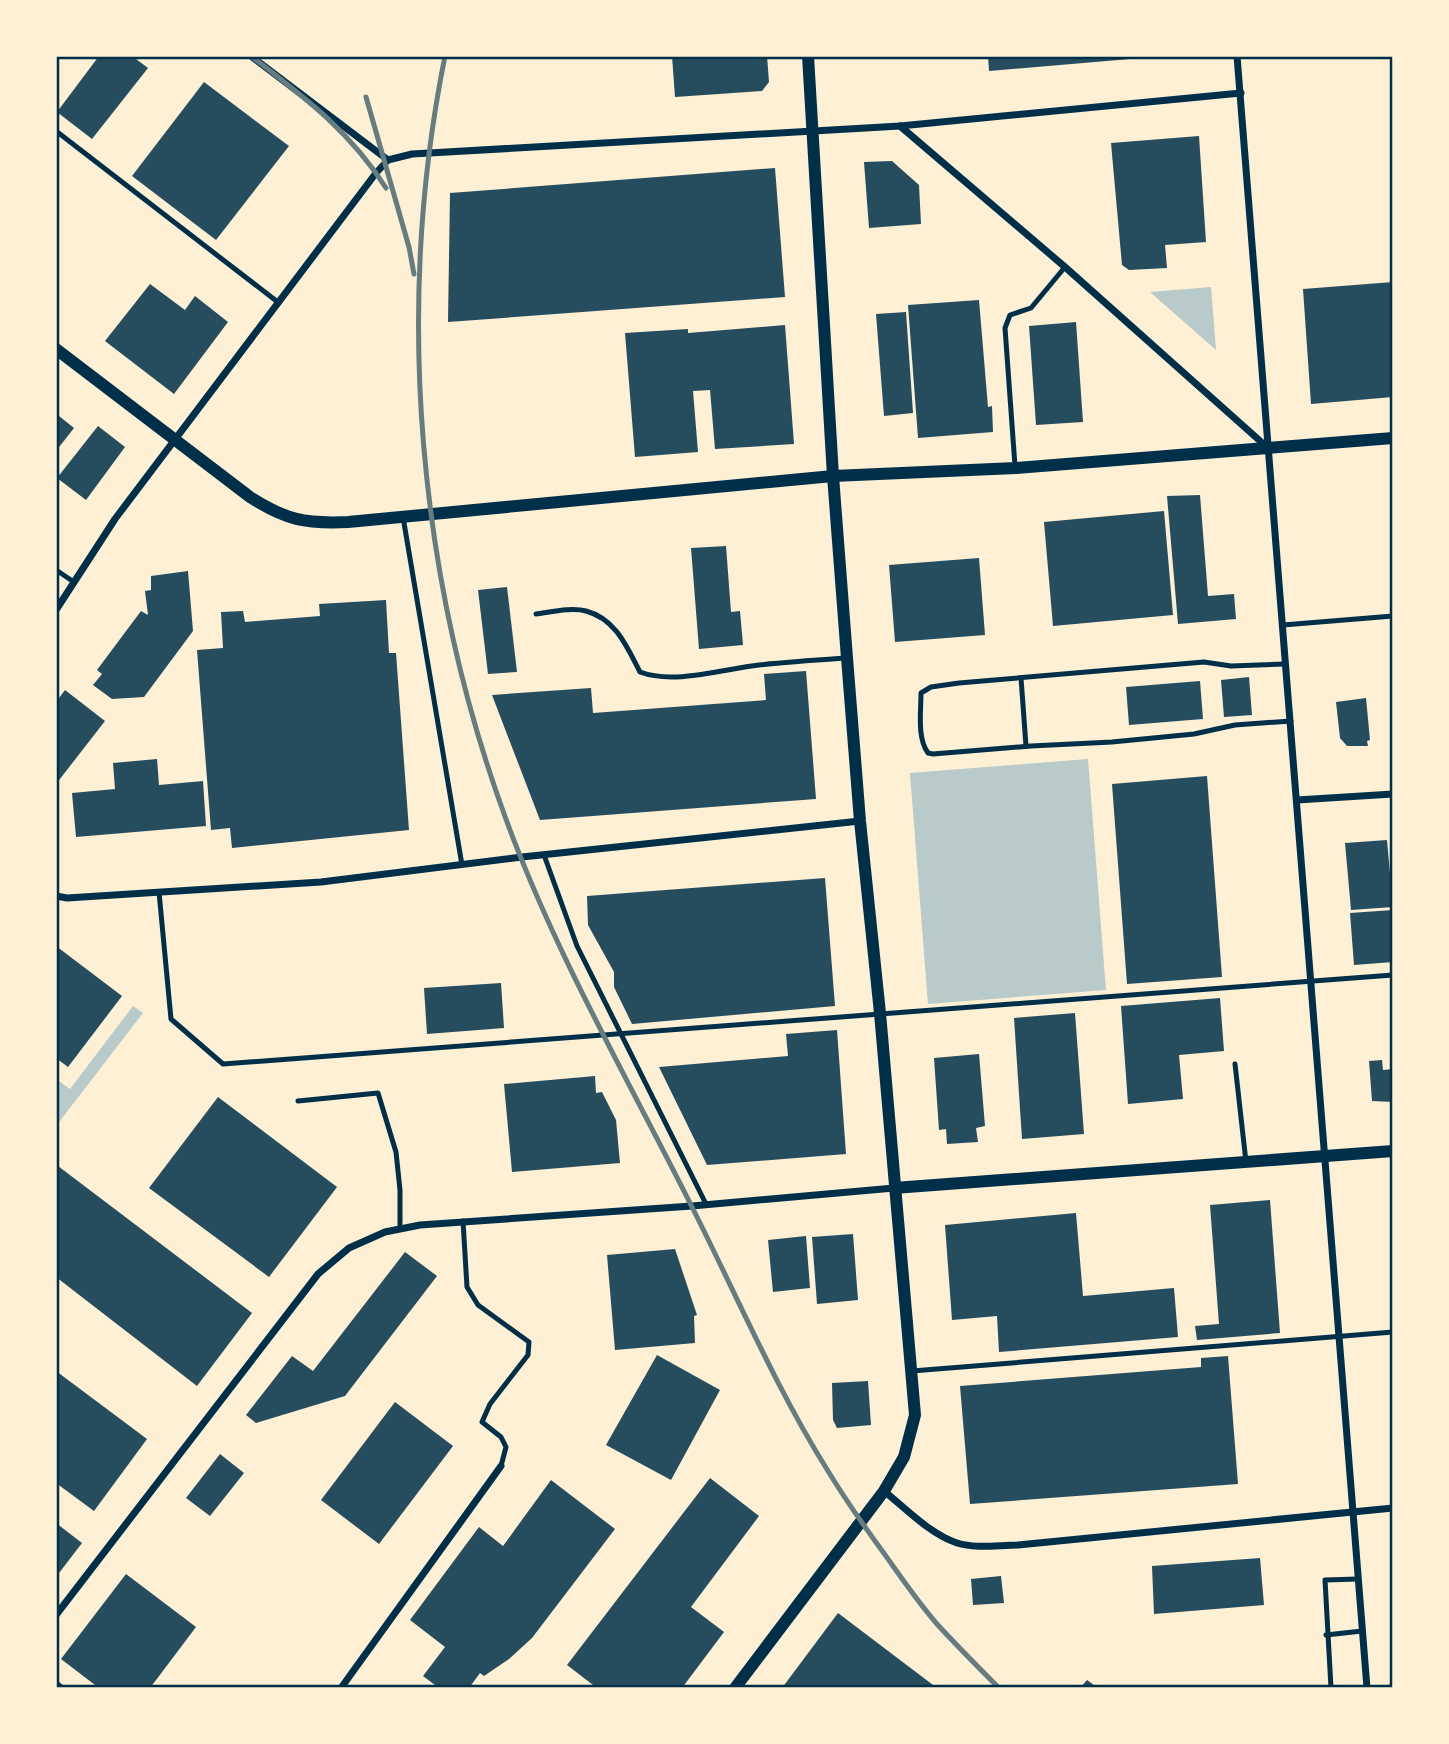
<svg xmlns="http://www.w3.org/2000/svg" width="1449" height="1744" font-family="Ubuntu,sans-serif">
<rect width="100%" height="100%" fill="#fdf0d5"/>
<!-- green -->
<g fill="#b9caca">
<polygon points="1211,287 1216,350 1150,292"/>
<polygon points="1088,759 1106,990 928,1004 910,773"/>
<polygon points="133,1006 143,1013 56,1126 56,1079 70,1089"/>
</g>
<!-- building -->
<g fill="#264d5e">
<polygon points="99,56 132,56 148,68 92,139 57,112"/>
<polygon points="672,56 767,56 769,82 762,91 675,97"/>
<polygon points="988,56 1142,56 1142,58 989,71"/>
<polygon points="204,82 289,146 216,240 132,176"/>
<polygon points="1199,136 1206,242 1165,245 1167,268 1129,270 1122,265 1111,143"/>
<polygon points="892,161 919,185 921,224 869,228 864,162"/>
<polygon points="775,168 785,297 448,322 450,193"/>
<polygon points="1393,282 1393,397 1311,404 1303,289"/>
<polygon points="150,284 185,310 195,296 228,322 174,394 105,341"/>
<polygon points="979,300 988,407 992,406 993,432 918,438 908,305"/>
<polygon points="906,312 913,413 884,416 876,314"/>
<polygon points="1076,322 1083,422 1036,425 1029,326"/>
<polygon points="785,325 794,444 715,449 710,390 693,391 698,452 635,457 625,333 688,329 688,333"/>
<polygon points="59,416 74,428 56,451 56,420"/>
<polygon points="98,426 125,447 86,500 57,478"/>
<polygon points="1200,495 1208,596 1234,594 1236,619 1178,624 1167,496"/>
<polygon points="1164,511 1173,615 1053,626 1044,522"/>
<polygon points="726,546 731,612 740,611 743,645 699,649 691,548"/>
<polygon points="979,558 985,635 895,642 889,565"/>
<polygon points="188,571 193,631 144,697 112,699 93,685 102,674 97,670 141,611 148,615 145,591 151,590 151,576"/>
<polygon points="507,587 517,672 488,674 478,590"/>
<polygon points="386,600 389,653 396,653 409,830 232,848 230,828 211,830 197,650 223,648 221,612 243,611 245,622 320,616 319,604"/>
<polygon points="806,671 816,799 540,820 492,695 591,688 593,713 766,700 764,674"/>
<polygon points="1249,677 1252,715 1224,717 1221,680"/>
<polygon points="1200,681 1203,719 1129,725 1126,687"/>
<polygon points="65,690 105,721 56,784 56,702"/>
<polygon points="1366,698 1370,740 1367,741 1368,746 1347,746 1340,738 1336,702"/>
<polygon points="157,759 159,785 203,781 206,826 76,837 72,793 115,789 113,763"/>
<polygon points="1207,776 1222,977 1127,984 1112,784"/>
<polygon points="1387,840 1393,907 1351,910 1345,843"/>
<polygon points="825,878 835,1006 632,1024 614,987 614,972 588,925 587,896"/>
<polygon points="1393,910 1393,962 1354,965 1350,913"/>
<polygon points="56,946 122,996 68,1067 56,1058"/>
<polygon points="501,983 504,1028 427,1034 424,988"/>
<polygon points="1220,998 1224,1051 1179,1055 1183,1099 1128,1104 1121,1006"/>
<polygon points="1075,1013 1084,1134 1022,1139 1014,1018"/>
<polygon points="837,1030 846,1154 707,1165 659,1067 788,1056 786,1034"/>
<polygon points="979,1054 985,1126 976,1128 978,1142 947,1144 946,1129 939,1130 934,1058"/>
<polygon points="1382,1060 1383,1070 1393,1069 1393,1102 1372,1101 1369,1061"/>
<polygon points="595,1076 596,1093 602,1092 616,1120 620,1163 512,1172 504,1084"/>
<polygon points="218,1097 337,1187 269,1277 149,1188"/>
<polygon points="58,1166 252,1313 197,1386 56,1277 56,1169"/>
<polygon points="1270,1200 1280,1333 1197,1340 1195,1326 1219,1324 1210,1205"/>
<polygon points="1076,1213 1083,1296 1174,1288 1178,1337 999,1352 997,1316 952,1320 945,1225"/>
<polygon points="853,1234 858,1300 817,1304 812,1237"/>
<polygon points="806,1236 810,1288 773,1292 768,1240"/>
<polygon points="675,1249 697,1315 694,1316 695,1343 615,1350 607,1255"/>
<polygon points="405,1252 437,1276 345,1396 256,1423 246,1415 292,1356 313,1371"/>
<polygon points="657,1355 720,1390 671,1480 606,1445"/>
<polygon points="1228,1356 1238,1484 970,1504 960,1386 1201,1367 1201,1358"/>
<polygon points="56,1371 147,1439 94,1511 56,1483"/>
<polygon points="868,1381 871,1425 837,1428 833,1420 832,1383"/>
<polygon points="395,1402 453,1446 379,1544 321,1500"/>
<polygon points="220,1454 244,1473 210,1516 186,1498"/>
<polygon points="710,1478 759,1516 691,1607 724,1632 682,1688 597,1688 567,1665"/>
<polygon points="551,1480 615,1529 532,1638 509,1659 484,1676 480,1673 469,1688 439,1688 423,1676 445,1647 410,1620 479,1527 503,1546"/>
<polygon points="56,1523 82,1543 56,1577"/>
<polygon points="1260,1558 1264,1605 1154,1614 1152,1566"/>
<polygon points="126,1574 196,1627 150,1688 99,1688 61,1659"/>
<polygon points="1001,1576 1004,1603 973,1605 971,1579"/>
<polygon points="838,1613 937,1688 782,1688"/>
<polygon points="1087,1680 1098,1688 1080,1688"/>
</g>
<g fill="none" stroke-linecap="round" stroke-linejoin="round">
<!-- service -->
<g stroke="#003049" stroke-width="5">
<polyline points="56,131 279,303"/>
<polyline points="1015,466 1005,328 1010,315 1031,308 1065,267"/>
<polyline points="403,517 462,865"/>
<polyline points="56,570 74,582"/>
<path d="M 536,614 C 551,612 572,607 586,611 C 616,619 627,647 640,672 C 674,685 723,669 759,665 C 788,662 818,660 847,658"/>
<polyline points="1283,625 1393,616"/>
<path d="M 1286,664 L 1231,666 L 1204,662 L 959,683 L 931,687 L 921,693 C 921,712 917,738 928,753 L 933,754 L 1031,746 L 1112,742 L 1194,734 L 1235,725 L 1291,721"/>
<polyline points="1021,678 1026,746"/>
<polyline points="544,855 577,946 706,1204"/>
<polyline points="159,892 171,1019 223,1064 1393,975"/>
<polyline points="1235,1064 1246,1162"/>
<polyline points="298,1101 378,1093 396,1152 400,1190 400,1229"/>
<polyline points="463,1221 467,1287 478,1305 529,1342 528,1355 490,1404 482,1422 501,1437 506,1447 501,1466"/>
<polyline points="912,1371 1393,1332"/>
<polyline points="1326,1635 1362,1631"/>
<polyline points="1331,1688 1325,1580 1358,1579"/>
<polyline points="1381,1688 1393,1687"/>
</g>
<!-- minor -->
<g stroke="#003049" stroke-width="7">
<polyline points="251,56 388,160"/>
<polyline points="1237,56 1367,1688"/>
<polyline points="900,126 1065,267 1268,448"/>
<polyline points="56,610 115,519 376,173 388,160 412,154 900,126 1241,93"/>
<polyline points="1297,800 1393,794"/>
<polyline points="56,896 67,898 321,882 522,857 860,821"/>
<path d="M 884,1491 C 905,1508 930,1534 957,1543 C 976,1549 998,1545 1018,1545 L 1393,1508"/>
<polyline points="56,1615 318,1274 349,1248 385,1232 420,1225 692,1206 894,1188"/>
<polyline points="56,1684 61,1688"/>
<polyline points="341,1688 501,1466"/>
</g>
<!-- tertiary -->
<g stroke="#003049" stroke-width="12">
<path d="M 56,349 L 250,497 C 286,520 305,524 348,522 L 833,476 L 1016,468 L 1393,438"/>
<polyline points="894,1188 1393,1151"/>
<polyline points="735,1688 884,1491 904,1457 915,1415 880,1013 860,821 847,658 833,476 808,56"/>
</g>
<!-- rail -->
<g stroke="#657d81" stroke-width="5">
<path d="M 251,56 C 304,97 350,131 386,188"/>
<path d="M 445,56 C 394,309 418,581 507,822 C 557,957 629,1081 693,1209 C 737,1296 776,1388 828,1471 C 845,1499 864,1526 883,1552 C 901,1577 917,1601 937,1624 C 957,1646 978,1667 999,1688"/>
<polyline points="366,97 409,247 414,274"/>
</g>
</g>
<!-- border -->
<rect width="1449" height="1744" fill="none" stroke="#fdf0d5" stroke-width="116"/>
<rect x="58" y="58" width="1333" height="1628" fill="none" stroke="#003049" stroke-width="2.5"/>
</svg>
